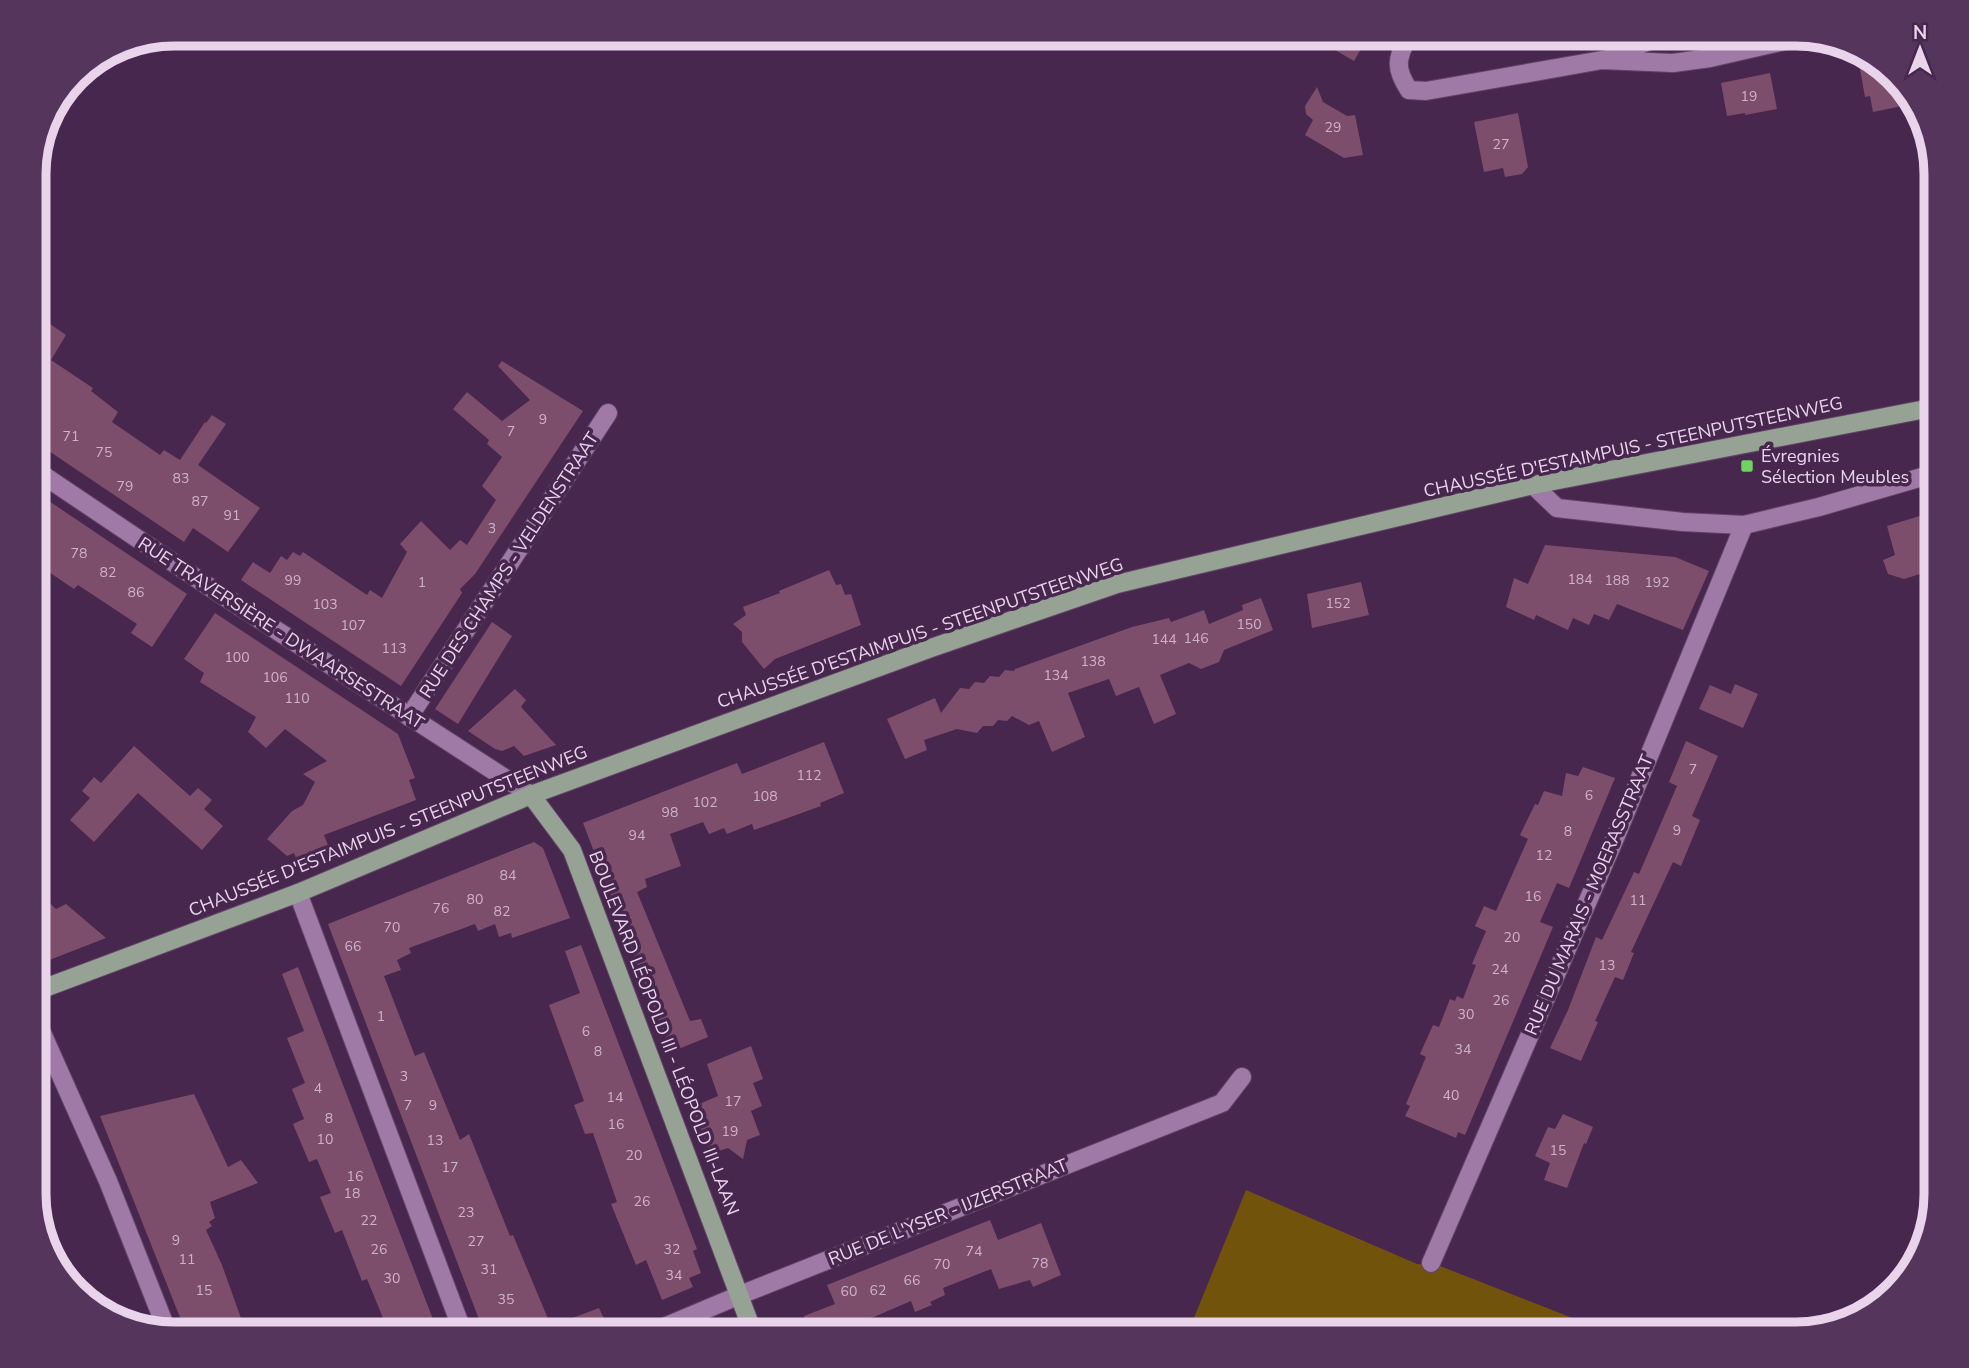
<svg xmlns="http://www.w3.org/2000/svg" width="1969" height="1368" font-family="'Nunito Sans',sans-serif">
<rect width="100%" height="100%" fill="#48274e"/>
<!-- green -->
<polygon fill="#72530c" points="1246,1190 1417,1264 1440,1266 1588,1324 1586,1335 1187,1335"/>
<!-- building -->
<g fill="#7d4d6c">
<polygon points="1306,33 1370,33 1354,61"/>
<polygon points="1869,55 1874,57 1917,103 1873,112 1870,96 1865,97 1858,58"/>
<polygon points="1770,73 1777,109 1745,115 1745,113 1727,116 1721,83"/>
<polygon points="1317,87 1323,102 1347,116 1355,115 1363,155 1344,158 1305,135 1313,120 1306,114 1305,106"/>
<polygon points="1518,113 1528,167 1522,174 1505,177 1503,168 1484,172 1474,122"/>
<polygon points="34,313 66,335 51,360 93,388 91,391 118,412 112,422 160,455 164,450 180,460 205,422 206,423 212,415 226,424 198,465 260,508 228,552 193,528 184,542 34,441"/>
<polygon points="502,361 583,411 475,574 460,589 462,593 401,686 241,580 253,562 270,573 281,556 287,560 293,552 300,556 303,552 367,595 370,590 382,598 407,552 400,544 421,521 450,550 460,540 467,545 496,500 482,486 502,457 487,444 489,440 453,409 467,392 502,421 530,400 498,366"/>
<polygon points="34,491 187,594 152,647 131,633 137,624 78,585 74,589 34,562"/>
<polygon points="1936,511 1936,569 1904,579 1888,574 1883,560 1895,555 1887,526"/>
<polygon points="1545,545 1675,557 1709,571 1683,630 1617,604 1609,620 1594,614 1589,625 1573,618 1568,630 1536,615 1534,620 1506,607 1514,578 1528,584"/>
<polygon points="829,570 836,585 841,584 845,595 851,594 861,625 775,659 764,669 742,642 742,632 733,624 746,615 743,607 780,593 779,591"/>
<polygon points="1361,582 1369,615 1312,628 1307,594"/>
<polygon points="1261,598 1273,630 1224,650 1219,662 1201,669 1189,663 1160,675 1176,714 1154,724 1139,687 1116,696 1109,679 1068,693 1085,737 1052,752 1039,721 1029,725 1012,716 1007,721 998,720 993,726 983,726 977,733 957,729 924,740 927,750 905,759 887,719 935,698 941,713 960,688 969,689 975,682 984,683 990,676 999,677 1005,670 1014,671 1015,669 1132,627 1169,618 1171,622 1204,610 1209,624 1243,610 1242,605"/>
<polygon points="215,613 398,734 415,778 409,780 416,800 324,835 330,850 298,863 294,853 287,856 267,839 292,811 303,805 315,782 303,774 327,761 285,729 266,748 248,732 256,717 200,682 204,673 184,659"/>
<polygon points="492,622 512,636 458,724 435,709"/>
<polygon points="1735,684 1758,694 1743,728 1699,709 1710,685 1731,694"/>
<polygon points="515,689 526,700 521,707 556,745 524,756 514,746 502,751 495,749 468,731"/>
<polygon points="1686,741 1718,756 1692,816 1700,820 1681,866 1673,862 1631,952 1634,953 1623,980 1615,977 1595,1021 1598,1022 1581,1061 1550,1048 1568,1010 1596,937 1602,940 1634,872 1639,874 1677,786 1669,782"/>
<polygon points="824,742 844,793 820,803 821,806 754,830 752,824 727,834 724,828 709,834 703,822 670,834 681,866 645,879 647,887 637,892 690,1021 701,1019 708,1037 676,1050 672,1042 668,1044 583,823 737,763 742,774"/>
<polygon points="134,746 190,796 198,788 212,800 204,809 223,826 202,850 138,793 94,842 70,820 90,798 82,791 94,777 101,783"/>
<polygon points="1583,767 1615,778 1569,888 1557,883 1540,922 1553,927 1465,1135 1458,1132 1456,1138 1405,1116 1410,1106 1406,1104 1426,1057 1420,1054 1433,1025 1439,1027 1450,999 1455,1001 1457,996 1463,999 1476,965 1472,964 1486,931 1475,926 1484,906 1496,911 1528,839 1520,835 1535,804 1538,805 1544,791 1562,796 1566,773 1578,776"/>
<polygon points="534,842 543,848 570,918 512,938 511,933 499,937 495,924 478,931 475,924 409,948 411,953 397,960 401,970 384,976 415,1056 424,1052 460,1140 469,1134 510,1236 513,1235 551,1326 599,1308 607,1325 583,1335 485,1335 328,924"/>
<polygon points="34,888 56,909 66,904 106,938 34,966"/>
<polygon points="581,945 697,1249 693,1251 701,1273 689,1278 693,1287 662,1300 646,1260 636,1265 611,1204 617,1202 593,1133 585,1134 574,1105 584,1101 549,1005 580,993 565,951"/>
<polygon points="298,967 389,1205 439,1335 390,1335 367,1279 362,1281 342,1230 335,1233 320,1197 331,1193 317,1159 309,1162 293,1124 304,1119 292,1089 305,1083 287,1038 304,1031 282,974"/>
<polygon points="751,1046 763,1079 753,1083 762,1106 751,1111 760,1135 747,1140 743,1159 728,1148 710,1154 692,1107 718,1096 707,1064"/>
<polygon points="194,1094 228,1167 241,1160 258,1183 210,1202 215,1218 209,1222 212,1226 206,1230 222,1265 242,1321 233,1326 236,1335 187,1335 100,1116"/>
<polygon points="1563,1114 1593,1127 1586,1144 1584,1143 1567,1188 1544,1180 1550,1163 1535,1156 1548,1127 1555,1129"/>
<polygon points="990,1220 998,1240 1041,1223 1061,1275 1033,1287 1030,1280 999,1289 991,1269 943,1288 945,1295 930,1302 932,1305 915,1312 911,1301 832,1335 811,1335 804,1316 835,1304 827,1285"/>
</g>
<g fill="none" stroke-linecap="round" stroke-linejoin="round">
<defs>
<g id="minor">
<path d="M 1409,33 C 1398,58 1393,66 1409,90 L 1426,91 L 1602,60 L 1673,63 L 1710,58 L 1806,36"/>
<polyline points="1609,58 1668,33"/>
<polyline points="34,469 208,586 531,795"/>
<polyline points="1533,485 1557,508 1683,522 1744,525 1819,507 1936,473"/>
<polyline points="409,717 608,413"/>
<polyline points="298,893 464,1335"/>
<polyline points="34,1015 108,1181 168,1333"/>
<polyline points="1431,1263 1616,836 1744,525"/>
<polyline points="645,1335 740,1295 1222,1103 1242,1077"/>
</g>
<g id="major">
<polyline points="531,795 572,850 754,1335"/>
<polyline points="34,992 298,893 531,795 931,648 1117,584 1533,485 1936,407"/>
</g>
</defs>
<!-- minor casing -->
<use href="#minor" stroke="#624567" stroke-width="20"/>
<!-- major casing -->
<use href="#major" stroke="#624567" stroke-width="20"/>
<!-- minor -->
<use href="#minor" stroke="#a07aa7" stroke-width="18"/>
<!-- major -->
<use href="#major" stroke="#95a294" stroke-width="18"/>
</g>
<!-- markers -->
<rect fill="#6ed361" stroke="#48274e" stroke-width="2.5" x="1740" y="459" width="14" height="14" rx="3.5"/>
<g text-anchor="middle" stroke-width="7" stroke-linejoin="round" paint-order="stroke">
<!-- number labels -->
<g font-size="14" fill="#ceb2cc">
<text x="1749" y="101">19</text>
<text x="1333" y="132">29</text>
<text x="1501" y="149">27</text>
<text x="543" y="424">9</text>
<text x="511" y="436">7</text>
<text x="71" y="441">71</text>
<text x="104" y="457">75</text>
<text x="181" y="483">83</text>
<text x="125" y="491">79</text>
<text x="200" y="506">87</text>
<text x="232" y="520">91</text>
<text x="492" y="533">3</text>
<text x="79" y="558">78</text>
<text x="108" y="577">82</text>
<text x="1580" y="584">184</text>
<text x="293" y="585">99</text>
<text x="1617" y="585">188</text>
<text x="422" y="587">1</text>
<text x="1657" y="587">192</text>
<text x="136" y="597">86</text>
<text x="1338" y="608">152</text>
<text x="325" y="609">103</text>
<text x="1249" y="629">150</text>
<text x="353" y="630">107</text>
<text x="1196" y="643">146</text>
<text x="1164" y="644">144</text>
<text x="394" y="653">113</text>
<text x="237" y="662">100</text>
<text x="1093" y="666">138</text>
<text x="1056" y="680">134</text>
<text x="275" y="682">106</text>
<text x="297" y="703">110</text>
<text x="1693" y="774">7</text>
<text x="809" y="780">112</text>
<text x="1589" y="800">6</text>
<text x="765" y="801">108</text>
<text x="705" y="807">102</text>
<text x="670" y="817">98</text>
<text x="1677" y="835">9</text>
<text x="1568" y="836">8</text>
<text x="637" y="840">94</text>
<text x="1544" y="860">12</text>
<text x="508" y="880">84</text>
<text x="1533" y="901">16</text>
<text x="475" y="904">80</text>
<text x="1638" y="905">11</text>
<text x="441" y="913">76</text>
<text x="502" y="916">82</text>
<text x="392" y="932">70</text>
<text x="1512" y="942">20</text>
<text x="353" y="951">66</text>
<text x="1607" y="970">13</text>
<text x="1500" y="974">24</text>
<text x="1501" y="1005">26</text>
<text x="1466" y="1019">30</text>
<text x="381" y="1021">1</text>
<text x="586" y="1036">6</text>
<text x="1463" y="1054">34</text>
<text x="598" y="1056">8</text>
<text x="404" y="1081">3</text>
<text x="318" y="1093">4</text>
<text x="1451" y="1100">40</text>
<text x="615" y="1102">14</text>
<text x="733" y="1106">17</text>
<text x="408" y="1110">7</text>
<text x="433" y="1110">9</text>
<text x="329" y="1123">8</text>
<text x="616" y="1129">16</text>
<text x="730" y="1136">19</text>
<text x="325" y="1144">10</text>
<text x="435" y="1145">13</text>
<text x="1558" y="1155">15</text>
<text x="634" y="1160">20</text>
<text x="450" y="1172">17</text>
<text x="355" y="1181">16</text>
<text x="352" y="1198">18</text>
<text x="642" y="1206">26</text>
<text x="466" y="1217">23</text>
<text x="369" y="1225">22</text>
<text x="176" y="1245">9</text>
<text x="476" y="1246">27</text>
<text x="379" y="1254">26</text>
<text x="672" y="1254">32</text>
<text x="974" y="1256">74</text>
<text x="187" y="1264">11</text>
<text x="1040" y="1268">78</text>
<text x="942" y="1269">70</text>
<text x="489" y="1274">31</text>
<text x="674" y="1280">34</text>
<text x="392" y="1283">30</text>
<text x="912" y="1285">66</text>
<text x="204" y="1295">15</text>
<text x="878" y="1295">62</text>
<text x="849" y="1296">60</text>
<text x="506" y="1304">35</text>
</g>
<!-- street labels -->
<g font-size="18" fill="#e9d4ec" stroke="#48274e">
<text transform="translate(1633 447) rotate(-12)" y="6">CHAUSSÉE D'ESTAIMPUIS - STEENPUTSTEENWEG</text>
<text transform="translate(509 565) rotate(-57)" y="6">RUE DES CHAMPS - VELDENSTRAAT</text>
<text transform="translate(281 633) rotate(33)" y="6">RUE TRAVERSIÈRE - DWAARSESTRAAT</text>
<text transform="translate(920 633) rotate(-19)" y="6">CHAUSSÉE D'ESTAIMPUIS - STEENPUTSTEENWEG</text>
<text transform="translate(388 831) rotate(-22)" y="6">CHAUSSÉE D'ESTAIMPUIS - STEENPUTSTEENWEG</text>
<text transform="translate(1589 895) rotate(-67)" y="6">RUE DU MARAIS - MOERASSTRAAT</text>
<text transform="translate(664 1033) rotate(69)" y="6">BOULEVARD LÉOPOLD III - LÉOPOLD III-LAAN</text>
<text transform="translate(948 1212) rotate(-22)" y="6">RUE DE L'YSER - IJZERSTRAAT</text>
</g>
<!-- poi labels -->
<g font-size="18" fill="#e9d4ec" stroke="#48274e" text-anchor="start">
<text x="1761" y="462">Évregnies<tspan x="1761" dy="21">Sélection Meubles</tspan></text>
</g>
</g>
<!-- crop -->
<path d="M0 0H1969V1368H0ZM174 46H1796A128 128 0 0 1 1924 174V1194A128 128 0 0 1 1796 1322H174A128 128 0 0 1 46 1194V174A128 128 0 0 1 174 46Z" fill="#55355b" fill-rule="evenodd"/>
<path fill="none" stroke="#e9d4ec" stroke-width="9" d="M174 46H1796A128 128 0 0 1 1924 174V1194A128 128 0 0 1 1796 1322H174A128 128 0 0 1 46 1194V174A128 128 0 0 1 174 46Z"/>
<!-- north arrow -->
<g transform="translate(1920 49)" stroke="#48274e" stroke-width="5" paint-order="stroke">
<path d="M0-5L12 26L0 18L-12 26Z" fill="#e9d4ec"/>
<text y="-10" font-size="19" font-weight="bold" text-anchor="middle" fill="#e9d4ec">N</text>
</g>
</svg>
